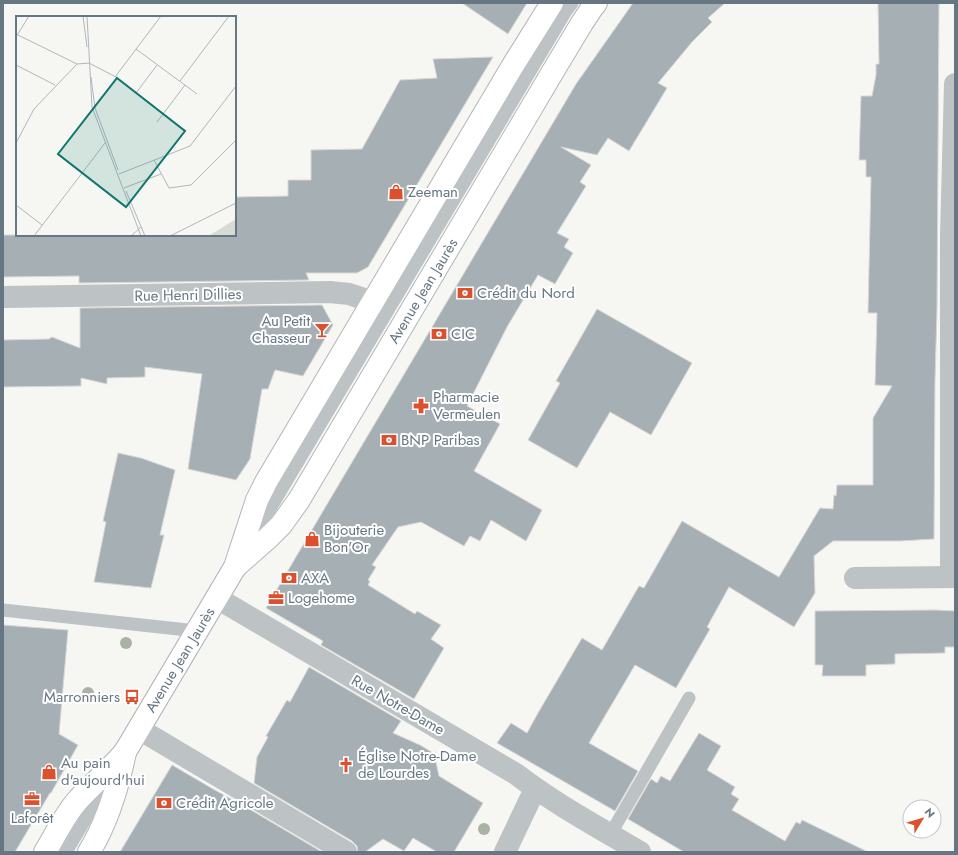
<svg xmlns="http://www.w3.org/2000/svg" width="958" height="855" font-family="Jost,sans-serif">
<rect width="100%" height="100%" fill="#f6f6f3"/>
<!-- building -->
<g fill="#a6afb4" stroke="#d8d8d6">
<polygon points="462,3 527,3 508,34"/>
<polygon points="633,3 725,3 708,18 712,22 692,42 658,83 667,88 629,151 608,138 597,155 561,147 591,165 580,182 586,186 557,233 569,239 564,247 573,253 555,284 538,275 507,327 467,406 500,424 474,471 542,510 526,541 491,520 480,541 470,536 464,546 421,522 398,527 372,565 376,567 368,580 370,581 368,585 415,614 417,611 441,625 431,639 444,648 414,699 321,645 323,641 266,608 313,528 576,84"/>
<polygon points="878,3 939,3 937,309 935,380 934,539 900,541 833,541 814,556 815,593 794,627 729,587 707,627 710,629 676,688 635,665 589,743 638,771 615,811 497,743 511,723 527,733 538,713 582,638 602,650 639,586 644,588 682,521 779,577 820,508 833,509 834,495 836,496 837,485 873,485 873,418 892,386 875,385 877,313 868,313 871,177 866,177 866,160 859,160 861,96 872,96 876,75 876,64 879,64"/>
<polygon points="493,57 368,267 357,273 306,273 309,280 79,283 79,276 3,277 3,235 235,235 235,197 288,196 288,180 311,180 311,150 362,149 400,80 437,78 433,59"/>
<polygon points="322,305 333,325 303,376 275,370 268,389 262,389 250,459 236,480 188,469 202,374 145,367 145,377 107,378 107,384 81,378 81,386 3,387 3,340 49,339 52,337 80,348 80,308"/>
<polygon points="597,309 692,363 651,435 610,412 577,468 528,440 560,383 556,381"/>
<polygon points="118,453 141,458 175,470 160,535 164,535 151,588 94,582 106,522 103,521"/>
<polygon points="936,610 955,611 955,647 945,647 945,653 895,654 895,664 866,665 866,676 822,676 823,665 815,665 815,611"/>
<polygon points="3,625 68,630 59,734 78,745 51,793 50,793 15,852 3,852"/>
<polygon points="309,667 401,721 393,733 420,745 433,753 436,762 439,776 483,803 454,852 437,852 413,838 404,851 383,839 365,852 358,852 357,846 352,841 254,783 257,757 268,737 266,736 287,700 290,702"/>
<polygon points="699,733 721,746 707,770 735,787 731,794 739,799 732,810 785,841 796,822 800,824 802,820 868,852 684,852 628,819 651,779 657,783 661,776 670,781"/>
<polygon points="172,765 213,789 251,810 322,852 120,852"/>
</g>
<g fill="none" stroke-linecap="round" stroke-linejoin="round">
<defs>
<g id="secondary">
<polyline points="235,567 269,537 281,525 299,500 555,68 582,23 592,8 596,3"/>
<path d="M 45,852 C 55,836 64,816 77,801 C 92,784 110,770 125,752 L 235,567 L 257,500 L 266,482 L 512,67 L 552,3"/>
<path d="M 89,852 C 108,821 118,787 125,752"/>
</g>
</defs>
<!-- secondary casing -->
<use href="#secondary" stroke="#b0b6ba" stroke-width="24"/>
<!-- lane -->
<g stroke="#bdc2c5" stroke-width="13">
<polyline points="252,539 566,11 572,3"/>
<polyline points="3,610 197,631"/>
<polyline points="610,835 689,698"/>
<polyline points="66,852 111,776"/>
</g>
<!-- street -->
<g stroke="#bdc2c5" stroke-width="22">
<polyline points="3,297 330,292 349,294 373,302"/>
<polyline points="951,577 951,236 955,84"/>
<polyline points="855,578 955,577"/>
<path d="M 217,598 L 516,774 C 555,804 598,827 640,852"/>
<polyline points="139,729 346,852"/>
<polyline points="505,852 535,789"/>
</g>
<!-- secondary -->
<use href="#secondary" stroke="#fff" stroke-width="22"/>
</g>
<!-- trees -->
<g fill="#a9b2a5">
<circle cx="126" cy="643" r="6"/>
<circle cx="88" cy="693" r="6"/>
<circle cx="484" cy="829" r="6"/>
</g>
<!-- icons -->
<defs>
<symbol id="shop-bare" viewBox="-9 -9 18 18"><path d="M-5-2.5h2.3a2.7 3.5 0 0 1 5.4 0H5L5.5 6h-11ZM-1.5-2.5h3a1.5 2.3 0 0 0-3 0Z" fill="#dd502d" stroke="#fff" stroke-width="2.5" paint-order="stroke"/></symbol>
<symbol id="bank-bare" viewBox="-9 -9 18 18"><path d="M-6-4H6V4H-6ZM0-2.3a2.3 2.3 0 1 0 0 4.6a2.3 2.3 0 1 0 0-4.6Z" fill="#dd502d" stroke="#fff" stroke-width="2.5" paint-order="stroke"/></symbol>
<symbol id="bar-bare" viewBox="-9 -9 18 18"><path d="M-6-5H6L.8 .8V4.5H3.5V6h-7V4.5H-.8V.8Z" fill="#dd502d" stroke="#fff" stroke-width="2.5" paint-order="stroke"/></symbol>
<symbol id="pharmacy-bare" viewBox="-9 -9 18 18"><path d="M-2-6h4v4h4v4h-4v4h-4v-4h-4v-4h4Z" fill="#dd502d" stroke="#fff" stroke-width="2.5" paint-order="stroke"/></symbol>
<symbol id="office-bare" viewBox="-9 -9 18 18"><path d="M-6-3h4V-5.5h4V-3h4V5H-6ZM-1-4.5V-3h2v-1.5ZM-6 0V1H6V0Z" fill="#dd502d" stroke="#fff" stroke-width="2.5" paint-order="stroke"/></symbol>
<symbol id="bus-bare" viewBox="-9 -9 18 18"><path d="M-5-6H5V4H4V6H2V4H-2V6H-4V4H-5ZM-3.5-4V0h7V-4ZM-3.5 1.2v1.5H-2V1.2ZM2 1.2v1.5H3.5V1.2Z" fill="#dd502d" stroke="#fff" stroke-width="2.5" paint-order="stroke"/></symbol>
<symbol id="church-bare" viewBox="-9 -9 18 18"><path d="M-1.2-6h2.4v3.5h3.3v2.4h-3.3V6h-2.4V-.1h-3.3v-2.4h3.3Z" fill="#dd502d" stroke="#fff" stroke-width="2.5" paint-order="stroke"/></symbol>
</defs>
<g fill-rule="evenodd">
<use href="#shop-bare" x="385" y="181" width="22" height="22"/>
<use href="#bank-bare" x="454" y="282" width="22" height="22"/>
<use href="#bar-bare" x="311" y="319" width="22" height="22"/>
<use href="#bank-bare" x="428" y="323" width="22" height="22"/>
<use href="#pharmacy-bare" x="410" y="395" width="22" height="22"/>
<use href="#bank-bare" x="378" y="429" width="22" height="22"/>
<use href="#shop-bare" x="301" y="528" width="22" height="22"/>
<use href="#bank-bare" x="278" y="567" width="22" height="22"/>
<use href="#office-bare" x="265" y="587" width="22" height="22"/>
<use href="#bus-bare" x="121" y="686" width="22" height="22"/>
<use href="#church-bare" x="335" y="754" width="22" height="22"/>
<use href="#shop-bare" x="38" y="761" width="22" height="22"/>
<use href="#office-bare" x="21" y="788" width="22" height="22"/>
<use href="#bank-bare" x="153" y="792" width="22" height="22"/>
</g>
<g text-anchor="middle" stroke-width="4" stroke-linejoin="round" paint-order="stroke">
<!-- poi labels -->
<g font-size="15" fill="#667783" stroke="#fff" text-anchor="start">
<text x="408" y="197">Zeeman</text>
<text x="477" y="298">Crédit du Nord</text>
<text x="310" y="326" text-anchor="end">Au Petit<tspan x="310" dy="17">Chasseur</tspan></text>
<text x="451" y="339">CIC</text>
<text x="433" y="402">Pharmacie<tspan x="433" dy="17">Vermeulen</tspan></text>
<text x="401" y="445">BNP Paribas</text>
<text x="324" y="535">Bijouterie<tspan x="324" dy="17">Bon'Or</tspan></text>
<text x="301" y="583">AXA</text>
<text x="288" y="603">Logehome</text>
<text x="120" y="702" text-anchor="end">Marronniers</text>
<text x="358" y="761">Église Notre-Dame<tspan x="358" dy="17">de Lourdes</tspan></text>
<text x="61" y="768">Au pain<tspan x="61" dy="17">d'aujourd'hui</tspan></text>
<text x="176" y="808">Crédit Agricole</text>
<text x="32" y="823" text-anchor="middle">Laforêt</text>
</g>
<!-- street labels -->
<g font-size="15" fill="#667783" stroke="#fff">
<text transform="translate(423 291) rotate(-59)" y="5">Avenue Jean Jaurès</text>
<text transform="translate(188 295) rotate(-1)" y="5">Rue Henri Dillies</text>
<text transform="translate(180 660) rotate(-59)" y="5">Avenue Jean Jaurès</text>
<text transform="translate(398 705) rotate(30)" y="5">Rue Notre-Dame</text>
</g>
</g>
<!-- overview -->
<g transform="translate(16 16)">
<rect width="220" height="220" fill="#f6f6f3"/>
<path d="M 220,203 L 220,220 L 194,219 Z" fill="#d6dbd3"/>
<path fill="none" stroke="#afb8bc" stroke-width="1" d="M 67,0 L 71,31M 71,0 L 76,91 L 125,220M 0,18 L 61,48M 0,21 L 13,0M 120,33 L 181,78M 0,49 L 39,69M 75,61 L 79,92 L 102,154M 99,61 L 145,0M 164,65 L 213,0M 120,77 L 141,49M 141,106 L 169,69M 0,127 L 18,93 L 61,48 L 73,47 L 100,61 L 147,98M 138,144 L 153,172 L 175,169 L 220,124M 103,158 L 174,130 L 220,70M 108,172 L 145,158M 110,175 L 129,220M 0,189 L 26,209M 18,220 L 89,127M 115,220 L 125,211M 154,220 L 220,187"/>
<path fill="#0f766e" fill-opacity="0.15" stroke="#0f766e" stroke-width="2" d="M 101,62 L 169,115 L 110,191 L 42,138 Z"/>
<rect width="220" height="220" fill="none" stroke="#667783" stroke-width="2"/>
</g>
<!-- border -->
<rect width="958" height="855" fill="none" stroke="#667783" stroke-width="8"/>
<!-- north arrow -->
<g transform="translate(922 819) rotate(52)"><circle r="19" fill="#ffffff" stroke="#c2c9cd"/>
<path d="M0-3L7 15L0 10L-7 15Z" fill="#dd502d"/>
<text y="-6" font-size="11" font-weight="bold" text-anchor="middle" fill="#667783">N</text>
</g>
</svg>
